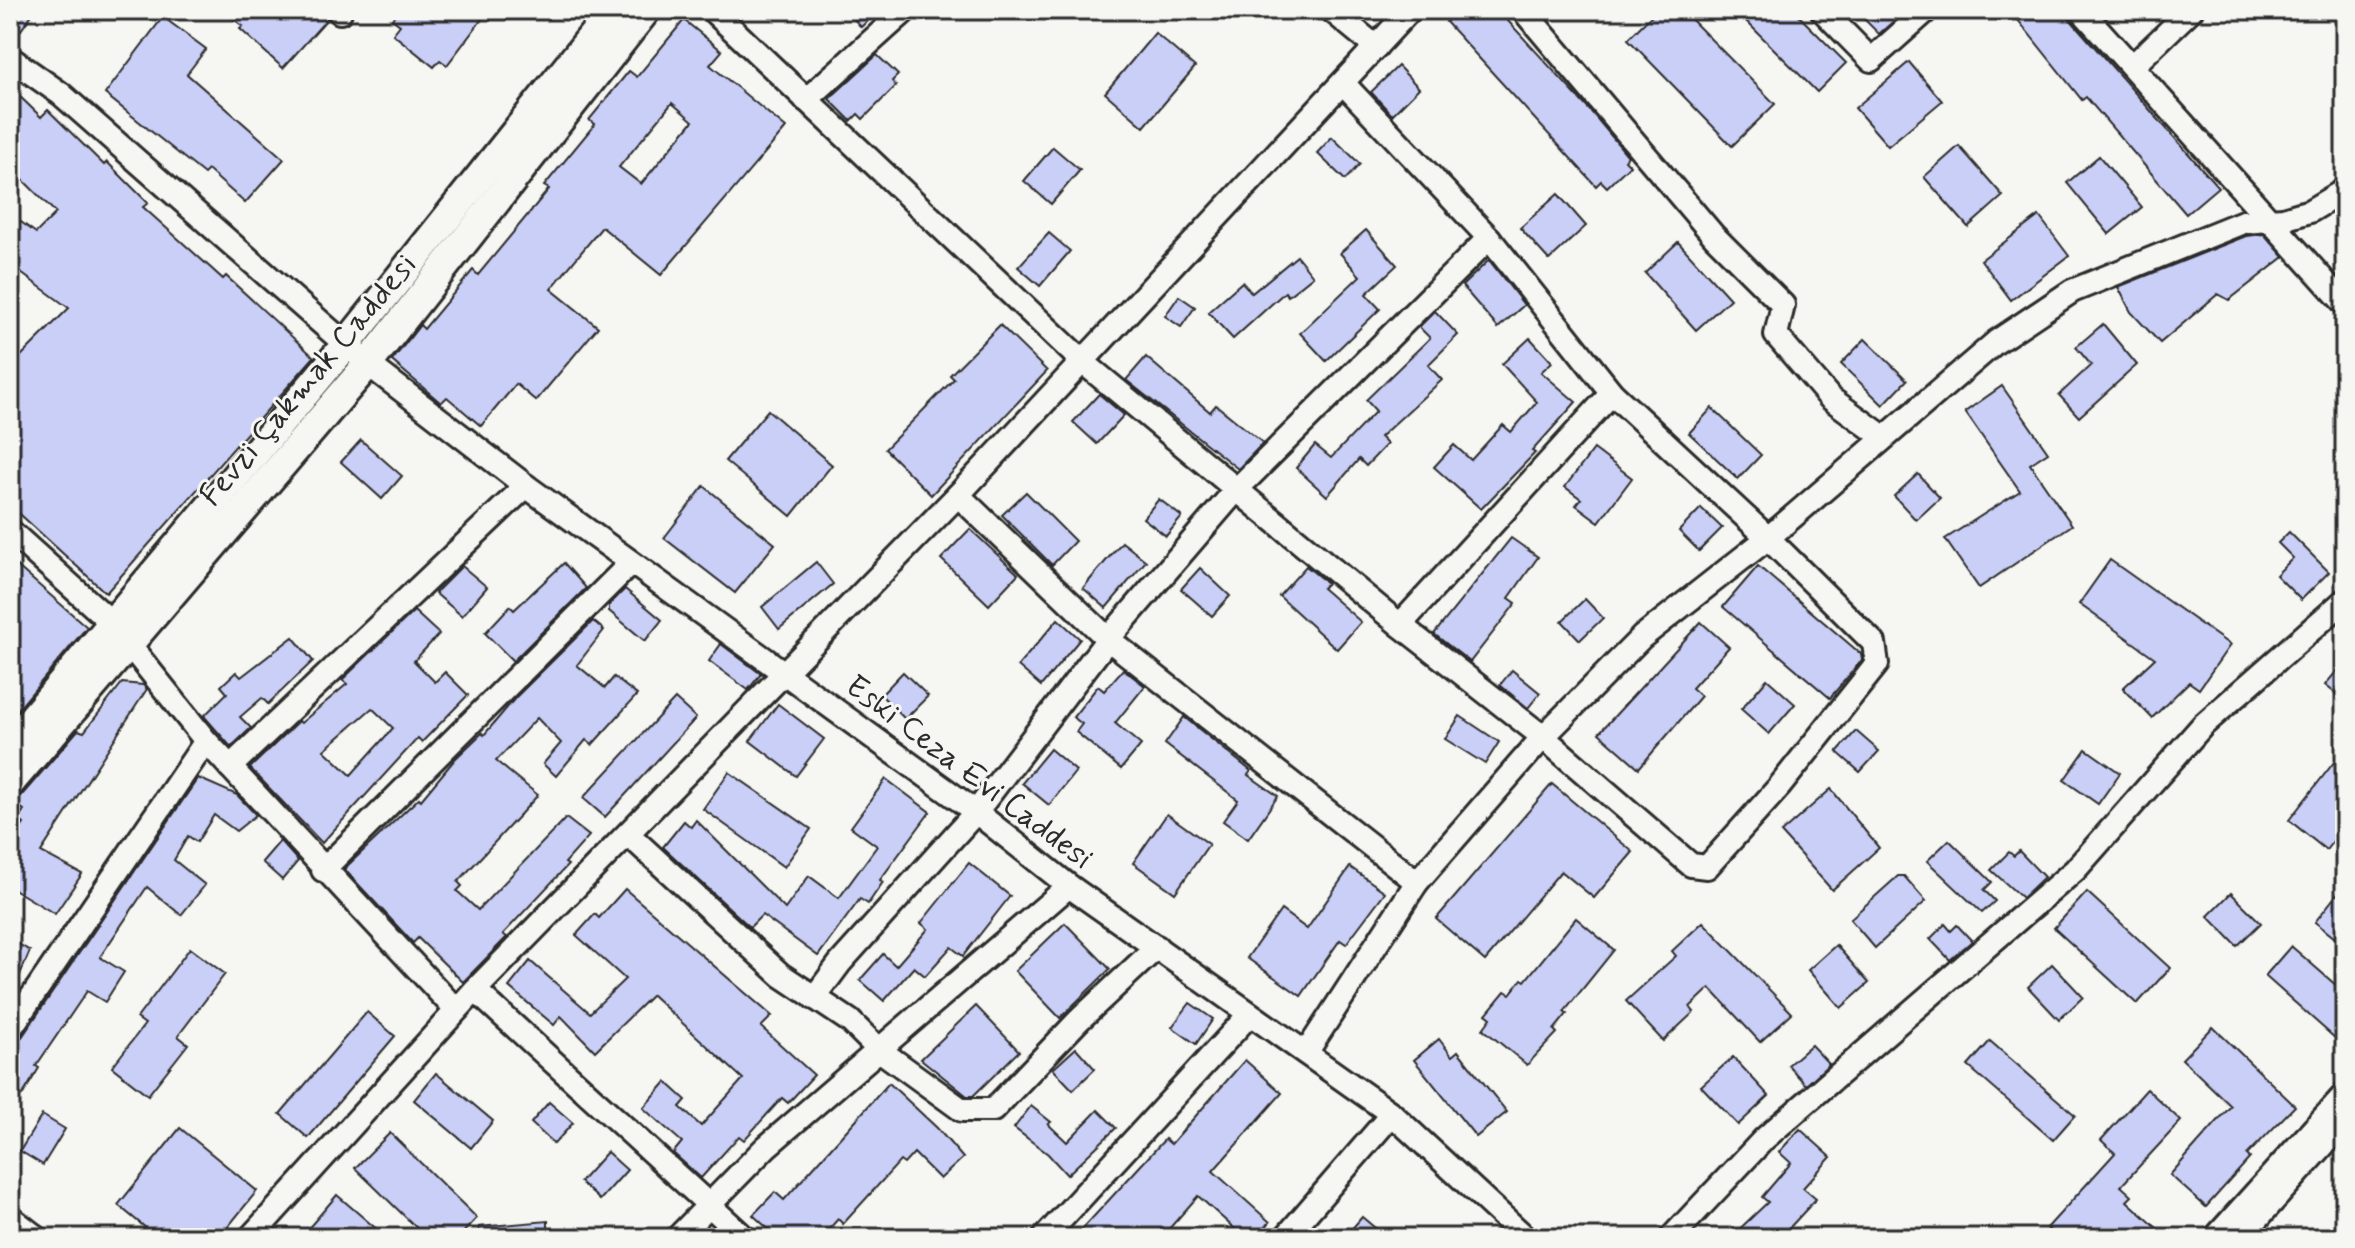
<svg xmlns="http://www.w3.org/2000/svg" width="2355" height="1248" font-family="Mynerve,sans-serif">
<rect width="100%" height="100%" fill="#f6f6f2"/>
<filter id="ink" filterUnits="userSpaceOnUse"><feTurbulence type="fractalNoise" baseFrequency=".0125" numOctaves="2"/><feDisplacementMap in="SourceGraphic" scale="16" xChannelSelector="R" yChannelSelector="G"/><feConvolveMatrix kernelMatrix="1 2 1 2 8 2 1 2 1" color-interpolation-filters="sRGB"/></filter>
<g filter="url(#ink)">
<!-- building -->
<g fill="#cacff8" stroke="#2b2b2b" stroke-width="2" fill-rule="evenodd">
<polygon points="10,10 35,10 21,30 10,22"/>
<polygon points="221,10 324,10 327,19 283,68 240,29 243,26"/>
<polygon points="399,10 489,10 447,65 440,60 434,67 393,34 400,25 392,19"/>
<polygon points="846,10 879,10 861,27"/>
<polygon points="1458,10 1498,10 1593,114 1628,156 1625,160 1630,165 1607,187 1601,181 1596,186 1446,22"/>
<polygon points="1657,10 1682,10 1775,104 1732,146 1628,39"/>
<polygon points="1735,10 1793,10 1846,63 1817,92"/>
<polygon points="1855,10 1906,10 1879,34"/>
<polygon points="2010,10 2062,10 2218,187 2186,214 2086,97 2082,100"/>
<polygon points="163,17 206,49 187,74 284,159 245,203 208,170 204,174 105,94"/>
<path d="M 684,20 L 722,51 L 710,65 L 786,128 L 661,275 L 602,227 L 551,289 L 598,327 L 536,401 L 516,384 L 481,426 L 447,397 L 441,403 L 392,361 L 420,325 L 424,329 L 473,270 L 478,275 L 549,189 L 544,186 L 595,124 L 589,120 L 629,71 L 637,77 ZM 672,103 L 693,121 L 641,184 L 619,167 Z"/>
<polygon points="1155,33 1195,67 1144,127 1105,93"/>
<polygon points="877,55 898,75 892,81 896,86 863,119 858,114 851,121 829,99"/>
<polygon points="1909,62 1942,101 1888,146 1855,108"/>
<polygon points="1398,66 1419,88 1392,115 1371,92"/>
<polygon points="10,87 41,117 48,110 104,165 107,162 148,203 143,207 223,279 226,276 314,357 106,593 10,505 10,367 69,308 10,265 10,214 36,233 56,213 10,167"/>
<polygon points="1332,137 1360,164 1345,180 1317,153"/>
<polygon points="1959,146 2003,196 1968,227 1924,177"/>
<polygon points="1053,147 1080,170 1051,204 1024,181"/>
<polygon points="2099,156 2142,207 2109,234 2067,183"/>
<polygon points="1558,194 1586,226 1549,260 1520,228"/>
<polygon points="2039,216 2069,256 2011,300 1981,260"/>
<polygon points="1366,230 1397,265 1366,294 1380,309 1326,361 1300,333 1360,276 1340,253"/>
<polygon points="1049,233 1070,251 1040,286 1018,267"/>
<polygon points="2264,234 2284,257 2229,300 2218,294 2160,343 2131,312 2118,287 2246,236"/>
<polygon points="1678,242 1730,299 1696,330 1645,273"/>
<polygon points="1297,256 1313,276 1288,296 1285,292 1233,339 1208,312 1242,282 1252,293"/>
<polygon points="1489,260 1524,305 1498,328 1462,286"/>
<polygon points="1179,296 1195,307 1181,327 1165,316"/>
<polygon points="1435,311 1458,335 1428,365 1442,380 1380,437 1387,444 1366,466 1359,459 1327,496 1296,468 1315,445 1331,458 1376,411 1366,400 1430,338 1419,327"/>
<polygon points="2103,324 2137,365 2079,417 2059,395 2091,365 2076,347"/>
<polygon points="1000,325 1047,371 931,495 885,449 954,379 950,375"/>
<polygon points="1530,338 1552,362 1541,372 1576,402 1532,451 1535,453 1481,509 1434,467 1454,445 1471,460 1503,425 1511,432 1537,402 1502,364"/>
<polygon points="1865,339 1907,380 1883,405 1841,364"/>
<polygon points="1146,357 1210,412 1216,405 1263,443 1238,469 1126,380"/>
<polygon points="2002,386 2048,452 2030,464 2072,525 1979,588 1945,539 2020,491 1965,412"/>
<polygon points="1099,394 1124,415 1097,444 1073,422"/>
<polygon points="1712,408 1761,455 1738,479 1689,433"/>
<polygon points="768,410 832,465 791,516 725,461"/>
<polygon points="361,440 402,476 382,499 341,462"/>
<polygon points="1594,449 1632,478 1599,522 1576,505 1581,499 1565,487"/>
<polygon points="1918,474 1940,498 1916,520 1894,496"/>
<polygon points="704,486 775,544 735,593 664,538"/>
<polygon points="1026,492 1075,541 1052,565 1002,515"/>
<polygon points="1159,499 1182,517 1166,536 1143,518"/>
<polygon points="1701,508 1722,528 1699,551 1679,531"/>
<polygon points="970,529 1018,574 989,605 941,559"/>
<polygon points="2289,532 2329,572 2301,600 2276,575 2293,558 2278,543"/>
<polygon points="1511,538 1538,557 1509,598 1516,603 1470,662 1434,634"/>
<polygon points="1122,542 1146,561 1106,608 1083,588"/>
<polygon points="10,560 87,627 10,719"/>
<polygon points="2110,560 2230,645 2199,689 2189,682 2152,718 2123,688 2155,658 2079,604"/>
<polygon points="816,562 833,584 779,629 762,607"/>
<polygon points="564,563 586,588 513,661 485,633 510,606 514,610"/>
<polygon points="462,566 487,587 462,616 435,593"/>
<polygon points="1306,566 1327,583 1322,588 1361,622 1337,649 1279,596"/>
<polygon points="1758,566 1861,654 1862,660 1830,698 1723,607"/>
<polygon points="1200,568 1230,596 1212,616 1181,589"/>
<polygon points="625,589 662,620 645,641 609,611 609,605"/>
<polygon points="1585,599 1603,618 1580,640 1562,621"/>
<path d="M 414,611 L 439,634 L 414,661 L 435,682 L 445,672 L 468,695 L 422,742 L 418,738 L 322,843 L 250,768 L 299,721 L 301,723 L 347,684 L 342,680 ZM 372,708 L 393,728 L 351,775 L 324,750 Z"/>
<polygon points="1058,619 1080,639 1041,686 1018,666"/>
<polygon points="593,621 604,630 577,665 605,688 614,677 637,695 592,745 586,740 556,776 543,764 561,743 537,718 496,761 538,795 458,882 462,886 457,891 478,910 566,818 589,836 565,863 568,865 503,934 507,937 463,982 418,938 413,943 344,869 419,798 421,800 455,759 482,733 484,735 516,697"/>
<polygon points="1701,622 1729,647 1692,688 1701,696 1639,768 1599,733"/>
<polygon points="293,637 313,661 268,704 262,698 240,717 251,728 231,747 204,716 227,693 221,686 236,672 241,677"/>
<polygon points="721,644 761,674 748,690 709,661"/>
<polygon points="2345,661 2345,701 2325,685"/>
<polygon points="1123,669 1145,686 1115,723 1141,745 1121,769 1076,732 1082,724 1073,717 1098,686 1104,691"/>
<polygon points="1512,670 1540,693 1528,708 1500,685"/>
<polygon points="903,672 928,696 905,719 881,695"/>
<polygon points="1767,679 1795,704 1769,734 1741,709"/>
<polygon points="122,683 143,685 147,689 41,852 82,874 55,914 10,887 10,843 24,824 18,819 24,810 11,801 23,794 78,730 84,732"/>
<polygon points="675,699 696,718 605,817 583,798"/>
<polygon points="778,704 824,739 796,776 750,741"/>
<polygon points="1460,716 1499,742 1485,764 1445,739"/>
<polygon points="1184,717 1251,771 1248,775 1278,796 1248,839 1223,821 1238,800 1165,744"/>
<polygon points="1856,731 1879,751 1860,772 1837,752"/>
<polygon points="1050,749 1076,771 1049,805 1022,783"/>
<polygon points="2086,749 2120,773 2098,804 2064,780"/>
<polygon points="2335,761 2345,770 2345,826 2326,850 2289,820"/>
<polygon points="729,772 811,829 784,867 703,809"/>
<polygon points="198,778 237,795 256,815 236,831 214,815 197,842 188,836 174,860 205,885 181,915 147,887 100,957 124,972 105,1002 87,991 36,1066 39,1068 22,1096 10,1089 10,1043 22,1037"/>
<polygon points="886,779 930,812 880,880 883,882 868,904 860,899 818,956 762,915 750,927 663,847 684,821 691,827 696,820 785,909 809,876 839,898 877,846 851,827"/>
<polygon points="1552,784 1633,852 1594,898 1561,871 1485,961 1436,919"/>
<polygon points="1831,789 1879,848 1832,890 1781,833"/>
<polygon points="1167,814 1209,844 1175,893 1133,863"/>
<polygon points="1949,840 1992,882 1984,890 1995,901 1982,913 1927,861"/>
<polygon points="280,841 298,861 282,880 262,862"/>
<polygon points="2019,851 2044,877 2022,898 1991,870 2009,852 2014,856"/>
<polygon points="969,863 1010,896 963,956 951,947 925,976 914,967 884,1001 860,980 883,954 896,966 928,929 921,923"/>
<polygon points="1350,867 1385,892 1346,944 1340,940 1301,996 1247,958 1281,910 1307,929"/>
<polygon points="1898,876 1904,876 1926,901 1875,948 1850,919"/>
<polygon points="2345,884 2345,946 2315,922"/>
<polygon points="625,889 772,1016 761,1027 814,1075 788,1103 782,1098 744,1140 739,1136 701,1178 673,1153 682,1142 643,1108 666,1082 686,1100 680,1107 701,1126 743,1079 652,995 595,1051 561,1016 554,1025 509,987 530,961 590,1013 625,979 576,935 595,914 599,918"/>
<polygon points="2087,892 2170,968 2137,1004 2054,928"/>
<polygon points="2231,893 2261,923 2237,946 2208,916"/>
<polygon points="1576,918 1614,950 1564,1012 1567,1014 1554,1030 1557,1033 1527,1065 1483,1029 1491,1018 1486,1014 1505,991 1510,994 1522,979 1525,981"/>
<polygon points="1703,922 1792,1013 1760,1042 1710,988 1690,1007 1694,1012 1663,1041 1626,1001 1676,956 1672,951"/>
<polygon points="1065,923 1110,969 1060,1018 1015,971"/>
<polygon points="1945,924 1951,931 1957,925 1972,941 1950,960 1930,939"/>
<polygon points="10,939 30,951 10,998"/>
<polygon points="1836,945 1869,983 1841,1008 1808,970"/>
<polygon points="2291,946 2345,993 2345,1047 2265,976"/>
<polygon points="190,948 225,974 178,1036 188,1044 148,1095 112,1067 145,1024 137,1018"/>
<polygon points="2052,964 2083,997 2059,1020 2028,987"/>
<polygon points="1190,1003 1213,1019 1196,1044 1172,1027"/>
<polygon points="976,1006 1019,1051 973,1096 967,1096 921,1059"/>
<polygon points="367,1012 395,1036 308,1138 280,1114"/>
<polygon points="2213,1027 2295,1106 2247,1155 2250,1158 2206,1207 2170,1175 2231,1106 2182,1059"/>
<polygon points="1439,1039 1452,1056 1458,1051 1507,1112 1476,1137 1414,1060"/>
<polygon points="1990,1041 2075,1115 2053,1140 1968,1066"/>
<polygon points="1811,1045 1829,1064 1806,1085 1788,1065"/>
<polygon points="1076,1048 1095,1069 1073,1090 1053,1069"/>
<polygon points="1733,1057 1769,1096 1738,1125 1701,1086"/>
<polygon points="1245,1060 1282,1093 1213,1171 1270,1222 1256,1238 1245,1238 1198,1196 1161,1238 1074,1238 1165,1139 1171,1144"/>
<polygon points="436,1073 493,1121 471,1148 414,1100"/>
<polygon points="889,1083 937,1128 963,1158 940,1179 914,1153 904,1164 900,1161 843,1224 838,1219 821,1238 778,1238 753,1215 775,1192 784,1200"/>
<polygon points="2147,1089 2181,1121 2121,1186 2132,1196 2127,1201 2168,1238 2057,1238 2047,1228 2115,1153 2101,1140"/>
<polygon points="549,1102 573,1123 554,1144 531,1123"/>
<polygon points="1031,1106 1051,1122 1048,1124 1067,1142 1098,1110 1116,1128 1067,1175 1048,1154 1014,1128"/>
<polygon points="42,1115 65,1129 43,1165 20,1151"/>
<polygon points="180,1128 257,1191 219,1238 158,1238 118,1205"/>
<polygon points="1800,1129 1831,1157 1803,1188 1816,1199 1780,1238 1730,1238 1768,1202 1762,1197 1791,1163 1779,1152"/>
<polygon points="390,1133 477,1218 458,1238 427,1238 355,1168"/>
<polygon points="607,1152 627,1170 600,1200 580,1182"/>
<polygon points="337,1195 387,1238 300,1238"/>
<polygon points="1362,1217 1387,1238 1344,1238"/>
<polygon points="548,1221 548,1238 479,1238 479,1227"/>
</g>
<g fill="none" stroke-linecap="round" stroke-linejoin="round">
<defs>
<g id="minor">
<polyline points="338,10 340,12"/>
<polyline points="712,10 1084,363 1400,625 1543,737 1691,865 1707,867 1779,787 1877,664 1874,643 1768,538 1612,393 1489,238 1343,83"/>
<polyline points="1331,10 1376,47"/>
<polyline points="1523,10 1714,236 1783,305 1776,335 1830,398 1882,436"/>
<polyline points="1822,10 1871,60 1927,10"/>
<polyline points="2081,10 2345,304"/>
<polyline points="10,58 61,94 368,364 526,486 976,812 1069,886 1392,1114 1526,1238"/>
<polyline points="2141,58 2191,10"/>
<polyline points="806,100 906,10"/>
<polyline points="958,495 1108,639 1417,882"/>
<polyline points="10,531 111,622 206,741 456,1010"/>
<polyline points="1400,625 1612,393"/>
<polyline points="230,767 526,486"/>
<polyline points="629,835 781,975 850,1021 878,1049 962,1110 993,1110 1079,1020 1157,947"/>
<polyline points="323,870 631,563"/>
<polyline points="475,990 745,1238"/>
<polyline points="814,998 840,963 976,812 1108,639 1237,489 1489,238"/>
<polyline points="10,1029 206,741"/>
<polyline points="1306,1053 1417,882 1543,737 1642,637 1768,538 1996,342 2072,291 2243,222 2283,219 2310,211 2345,190"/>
<polyline points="10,1217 37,1238"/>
<polyline points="250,1238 475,990 958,495 1410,10"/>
<polyline points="677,1238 766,1147 1069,886"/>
<polyline points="1044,1238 1249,1015"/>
<polyline points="1285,1238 1392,1114"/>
<polyline points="1671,1238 1764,1139 2075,870 2203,725 2345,600"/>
<polyline points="2215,1238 2345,1094"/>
<polyline points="2240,1238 2345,1121"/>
</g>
<g id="major">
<polyline points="10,745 345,346 613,10"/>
<polyline points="10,783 368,364 646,10"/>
</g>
</defs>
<!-- minor casing -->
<use href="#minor" stroke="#2b2b2b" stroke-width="28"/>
<!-- major casing -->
<use href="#major" stroke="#2b2b2b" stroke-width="34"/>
<!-- minor -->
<use href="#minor" stroke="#f6f6f2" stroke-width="22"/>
<!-- major -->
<use href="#major" stroke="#f6f6f2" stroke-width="28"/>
</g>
</g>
<g text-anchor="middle" stroke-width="6" stroke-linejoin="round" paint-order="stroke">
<!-- street labels -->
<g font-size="32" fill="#2b2b2b" stroke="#f6f6f2">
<text transform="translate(307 379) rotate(-50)" y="11">Fevzi Çakmak Caddesi</text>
<text transform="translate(970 771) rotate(37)" y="11">Eski Ceza Evi Caddesi</text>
</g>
</g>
<!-- margin -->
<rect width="2355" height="1248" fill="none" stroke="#f6f6f2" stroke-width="40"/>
<rect x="20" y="20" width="2315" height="1208" fill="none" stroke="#2b2b2b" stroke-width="3" filter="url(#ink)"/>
</svg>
